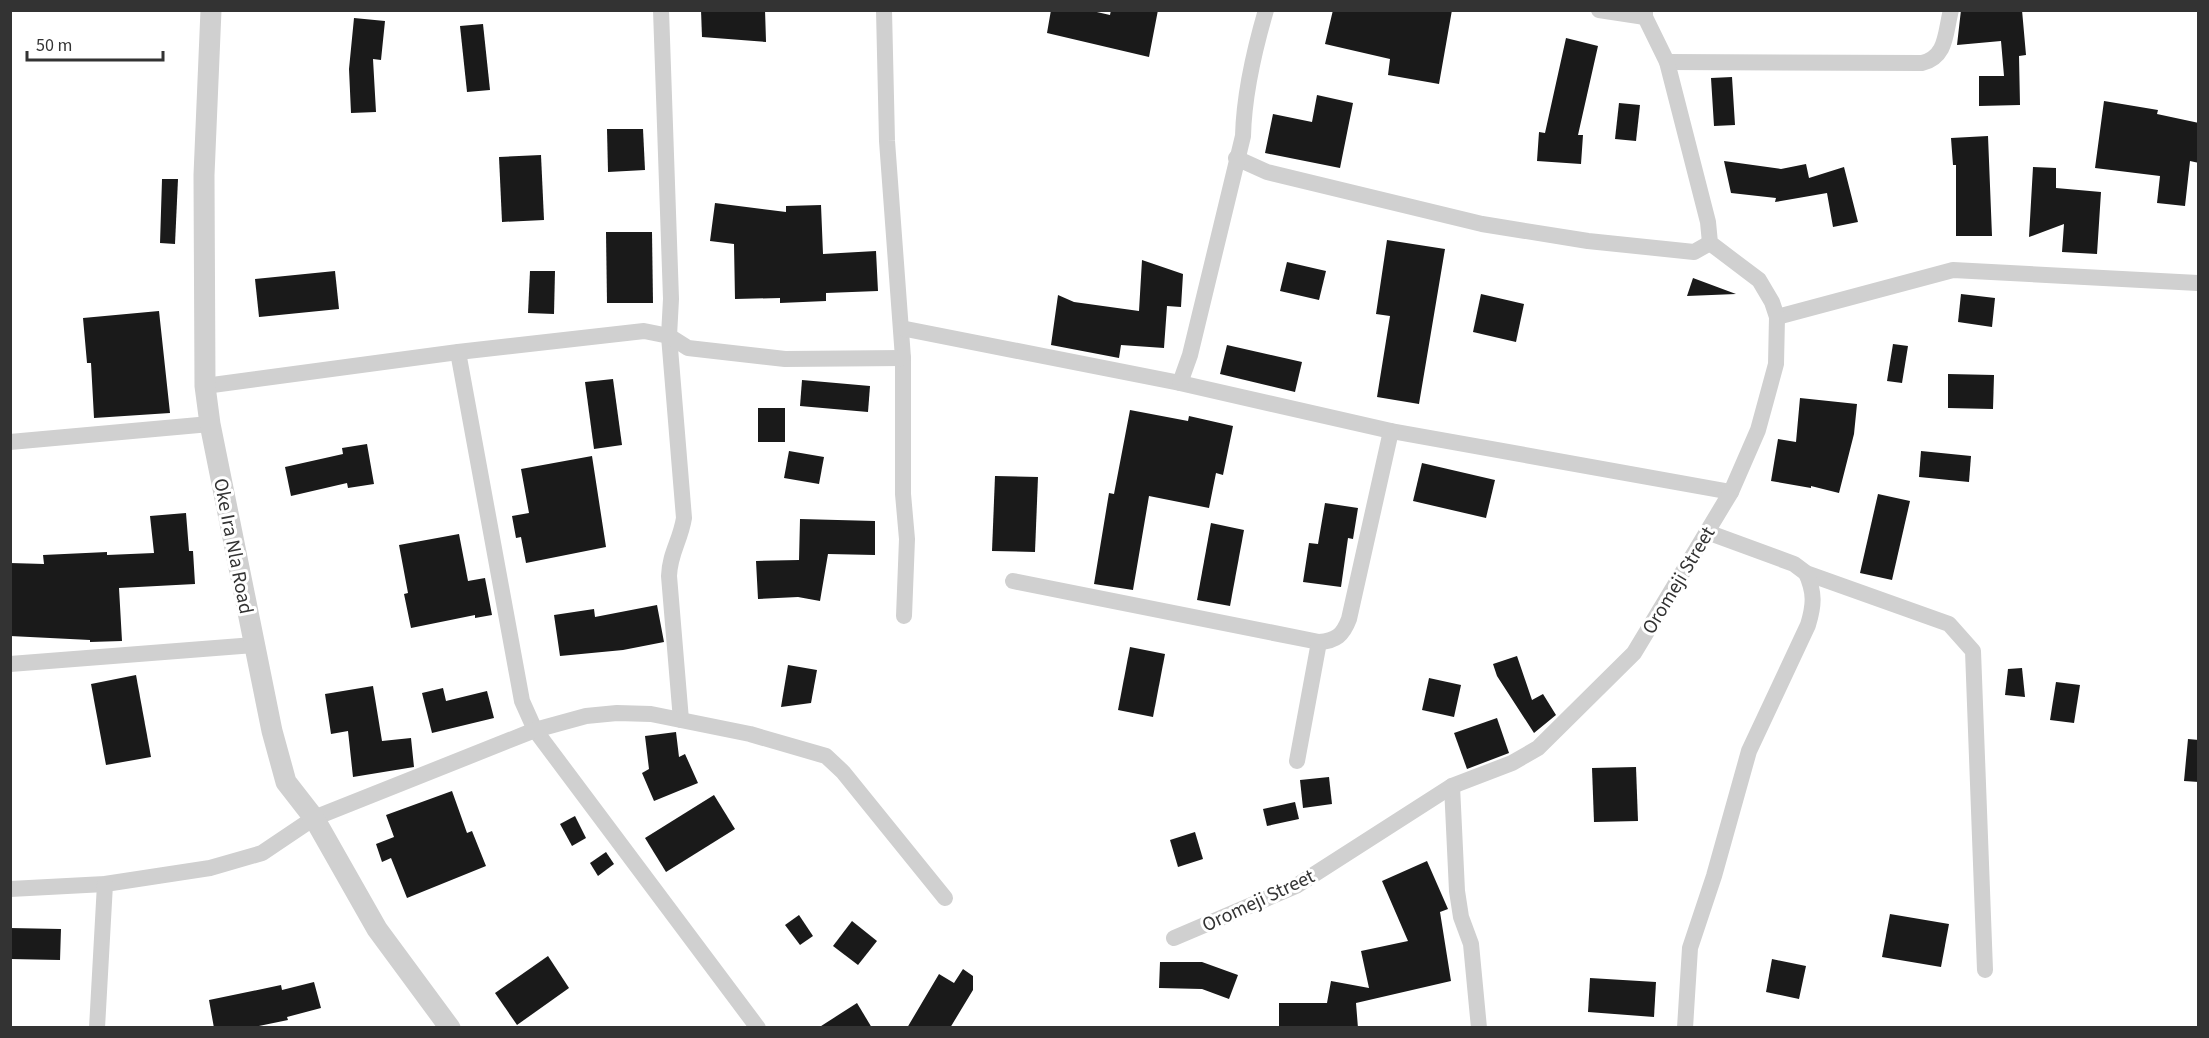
<svg xmlns="http://www.w3.org/2000/svg" width="2209" height="1038" font-family="'Source Sans 3',sans-serif">
<rect width="100%" height="100%" fill="#fff"/>
<!-- building -->
<g fill="#1a1a1a">
<polygon points="701,10 765,10 766,42 702,37"/>
<polygon points="1051,10 1088,10 1110,15 1111,10 1158,10 1149,57 1047,33"/>
<polygon points="1333,10 1452,10 1439,84 1388,75 1390,59 1325,44"/>
<polygon points="1961,10 2022,10 2026,55 2019,56 2020,105 1979,106 1979,76 2004,76 2001,41 1957,45"/>
<polygon points="354,18 385,21 381,60 373,59 376,112 351,113 349,69"/>
<polygon points="483,24 490,90 467,92 460,26"/>
<polygon points="1566,38 1598,46 1578,135 1583,135 1581,164 1537,161 1539,132 1545,133"/>
<polygon points="1732,77 1735,125 1714,126 1711,78"/>
<polygon points="1317,95 1353,103 1340,168 1265,153 1273,114 1312,122"/>
<polygon points="2104,101 2158,110 2157,114 2199,123 2199,163 2190,161 2185,206 2157,203 2160,176 2095,168"/>
<polygon points="1619,103 1640,105 1636,141 1615,139"/>
<polygon points="607,129 643,129 645,170 608,172"/>
<polygon points="1988,136 1992,236 1956,236 1956,165 1953,165 1951,138"/>
<polygon points="541,155 544,220 502,222 499,157"/>
<polygon points="1724,161 1781,169 1806,164 1809,178 1844,167 1858,222 1833,227 1827,193 1775,202 1776,198 1731,193"/>
<polygon points="2033,167 2056,168 2056,188 2101,192 2097,254 2062,252 2064,224 2029,237"/>
<polygon points="162,179 178,179 175,244 160,243"/>
<polygon points="715,203 786,212 786,206 821,205 823,254 876,251 878,291 826,293 826,301 780,303 780,298 735,299 734,244 710,241"/>
<polygon points="606,232 652,232 653,303 607,303"/>
<polygon points="1387,240 1445,249 1419,404 1377,397 1390,316 1376,314"/>
<polygon points="1142,260 1183,274 1181,307 1167,306 1164,348 1121,345 1119,358 1051,345 1058,295 1074,302 1139,311"/>
<polygon points="1287,262 1326,271 1319,300 1280,291"/>
<polygon points="335,271 339,309 259,317 255,279"/>
<polygon points="530,271 555,271 554,314 528,313"/>
<polygon points="1693,278 1736,294 1687,296"/>
<polygon points="1481,294 1524,304 1516,342 1473,332"/>
<polygon points="1961,294 1995,298 1992,327 1958,322"/>
<polygon points="159,311 170,413 94,418 91,363 87,363 83,318"/>
<polygon points="1893,344 1908,346 1902,383 1887,381"/>
<polygon points="1227,345 1302,362 1295,392 1220,374"/>
<polygon points="1948,374 1994,375 1993,409 1948,408"/>
<polygon points="613,379 622,445 594,449 585,382"/>
<polygon points="802,380 870,386 868,412 800,406"/>
<polygon points="1800,398 1857,404 1854,434 1839,493 1811,486 1811,488 1771,481 1778,439 1796,442"/>
<rect x="758" y="408" width="27" height="34"/>
<polygon points="1130,410 1188,421 1189,416 1233,426 1223,475 1216,473 1209,508 1149,496 1133,590 1094,584 1109,493 1114,494"/>
<polygon points="367,444 374,484 348,488 347,483 291,496 285,467 343,454 342,448"/>
<polygon points="789,451 824,457 819,484 784,478"/>
<polygon points="1921,451 1971,456 1969,482 1919,477"/>
<polygon points="592,456 606,547 526,563 521,537 516,538 512,516 529,513 521,469"/>
<polygon points="1422,463 1495,480 1486,518 1413,501"/>
<polygon points="995,476 1038,477 1035,552 992,551"/>
<polygon points="1878,494 1910,501 1892,580 1860,573"/>
<polygon points="1325,503 1358,508 1353,539 1348,538 1341,587 1303,582 1309,543 1318,544"/>
<polygon points="186,513 189,551 193,551 195,584 119,588 122,641 90,642 90,640 10,636 10,563 44,564 43,555 107,552 107,555 154,553 150,516"/>
<polygon points="800,519 875,521 875,555 828,554 820,601 798,597 758,599 756,561 799,560"/>
<polygon points="1211,523 1244,530 1230,606 1197,600"/>
<polygon points="459,534 468,581 485,578 492,615 475,618 475,615 411,628 404,594 408,593 399,545"/>
<polygon points="657,605 664,642 623,650 560,656 554,615 594,609 595,617"/>
<polygon points="1130,647 1165,654 1153,717 1118,710"/>
<polygon points="1517,656 1532,700 1543,694 1556,715 1534,733 1497,676 1493,664"/>
<polygon points="788,665 817,670 811,703 781,707"/>
<polygon points="2022,668 2025,697 2005,695 2008,669"/>
<polygon points="136,675 151,757 106,765 91,684"/>
<polygon points="1429,678 1461,685 1454,717 1422,710"/>
<polygon points="2056,682 2080,685 2074,723 2050,720"/>
<polygon points="373,686 382,741 411,738 414,767 353,777 348,731 331,734 325,694"/>
<polygon points="443,688 446,701 487,691 494,718 432,733 422,693"/>
<polygon points="1497,718 1509,753 1467,769 1454,733"/>
<polygon points="676,732 679,757 685,754 698,783 654,801 642,773 649,769 645,736"/>
<polygon points="2188,739 2199,740 2199,782 2184,781"/>
<polygon points="1636,767 1638,821 1594,822 1592,768"/>
<polygon points="1329,777 1332,804 1303,808 1300,780"/>
<polygon points="452,791 467,833 472,831 486,866 407,898 391,858 382,862 376,844 394,837 386,815"/>
<polygon points="714,795 735,829 666,872 645,838"/>
<polygon points="1295,802 1299,819 1267,826 1263,809"/>
<polygon points="575,816 586,838 572,846 560,824"/>
<polygon points="1195,832 1203,859 1178,867 1170,840"/>
<polygon points="606,852 614,864 598,876 590,863"/>
<polygon points="1427,861 1448,909 1440,912 1451,981 1356,1003 1358,1028 1279,1028 1279,1003 1327,1003 1331,981 1369,988 1361,951 1408,941 1382,881"/>
<polygon points="1890,914 1949,924 1941,967 1882,957"/>
<polygon points="799,915 813,936 800,945 785,925"/>
<polygon points="852,921 877,941 858,965 833,946"/>
<polygon points="10,928 61,929 60,960 10,959"/>
<polygon points="548,956 569,988 517,1025 495,993"/>
<polygon points="1772,959 1806,966 1799,999 1766,992"/>
<polygon points="1160,962 1202,962 1238,975 1229,999 1202,989 1159,988"/>
<polygon points="963,969 973,976 973,990 950,1028 907,1028 939,974 954,983"/>
<polygon points="1590,978 1656,982 1654,1017 1588,1012"/>
<polygon points="314,982 321,1008 287,1017 288,1020 249,1028 214,1028 209,1000 281,985 282,990"/>
<polygon points="857,1003 872,1028 818,1028"/>
</g>
<g fill="none" stroke-linecap="round" stroke-linejoin="round">
<!-- minor -->
<g stroke="#d0d0d0" stroke-width="16">
<path d="M 661,10 L 671,299 L 669,336 L 684,518 C 680,542 670,552 669,576 L 681,720"/>
<polyline points="884,10 887,141 903,358 903,494 907,539 904,616"/>
<polyline points="1599,10 1645,17"/>
<path d="M 1667,62 L 1922,63 C 1947,57 1945,33 1951,10"/>
<polyline points="1236,158 1267,172 1482,224 1588,241 1694,252 1710,243"/>
<polyline points="1777,317 1953,270 2198,283"/>
<polyline points="901,328 1180,383 1391,431 1731,492"/>
<polyline points="458,352 522,701 535,730 758,1028"/>
<path d="M 1180,383 L 1190,355 L 1243,136 C 1244,93 1254,51 1266,10"/>
<polyline points="205,386 458,352 644,331 669,336 688,348 785,359 903,358"/>
<polyline points="10,442 210,424"/>
<polyline points="1707,532 1794,564 1806,573 1949,624 1973,651 1985,970"/>
<path d="M 1013,581 L 1319,642 C 1336,641 1343,635 1349,619 L 1391,431"/>
<polyline points="10,664 254,645"/>
<polyline points="1297,761 1319,642"/>
<polyline points="1452,786 1457,891 1461,917 1471,944 1479,1028"/>
<polyline points="10,889 105,884 210,868 262,853 314,818 535,730 586,716 617,713 651,714 750,734 826,756 843,772 945,898"/>
<polyline points="1174,938 1296,886 1452,786 1512,763 1538,748 1634,653 1731,492 1758,430 1776,364 1777,317 1772,302 1759,280 1710,243 1708,222 1667,62 1645,17 1645,10"/>
<polyline points="97,1028 105,884"/>
<path d="M 1685,1028 L 1690,948 L 1714,876 L 1749,751 L 1808,625 C 1814,605 1815,593 1806,573"/>
</g>
<!-- tertiary -->
<polyline stroke="#d0d0d0" stroke-width="21" points="211,10 204,175 205,386 210,424 272,731 286,782 314,818 377,929 450,1028"/>
</g>
<g text-anchor="middle" stroke-width="6" stroke-linejoin="round" paint-order="stroke">
<!-- street labels -->
<g font-size="20" fill="#333" stroke="#fff">
<text transform="translate(234 546) rotate(79)" y="7">Oke Ira Nla Road</text>
<text transform="translate(1678 580) rotate(-59)" y="7">Oromeji Street</text>
<text transform="translate(1258 900) rotate(-25)" y="7">Oromeji Street</text>
</g>
</g>
<!-- border -->
<rect width="2209" height="1038" fill="none" stroke="#333333" stroke-width="24"/>
<!-- scale -->
<path d="M27 51v9h136v-9" fill="none" stroke="#333333" stroke-width="3"/>
<text x="36" y="51" font-size="18" fill="#333333" stroke="#ffffff" stroke-width="4.5" paint-order="stroke">50 m</text>
</svg>
